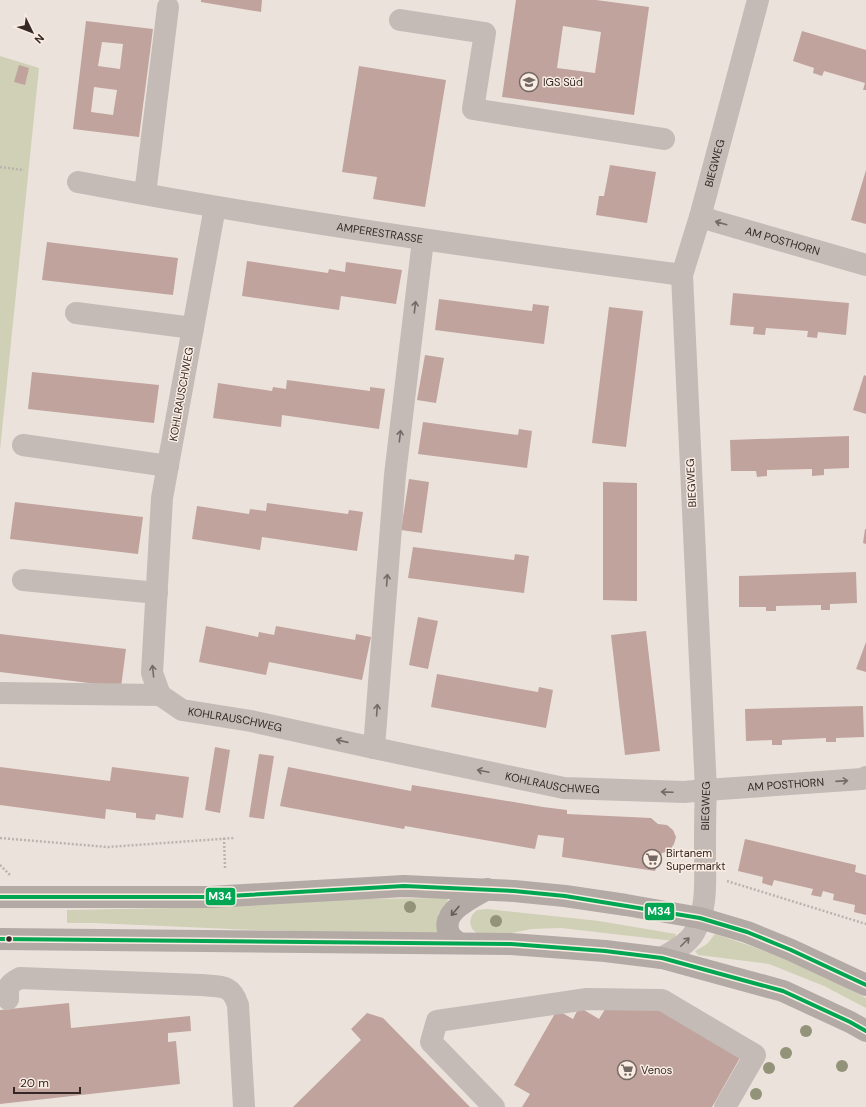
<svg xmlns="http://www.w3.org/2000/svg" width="866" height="1107" font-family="'DM Sans',sans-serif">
<rect width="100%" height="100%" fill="#ece2dc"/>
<!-- green -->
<g fill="#cfd0b6">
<polygon points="0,56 39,68 0,450"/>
<path d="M 448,898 C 448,904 442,909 438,914 L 438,923 L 442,935 L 253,930 L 94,923 L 67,923 L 67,910 L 172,908 L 356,899 Z"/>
<polygon points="487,909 599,921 676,934 674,941 561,928 531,929 507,934 479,935 472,929 470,922 472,915 477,910"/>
<polygon points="715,934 751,946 814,970 866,998 866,1008 824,986 769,964 698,955 695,951 707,944"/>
</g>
<!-- building -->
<g fill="#c0a39d" fill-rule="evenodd">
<polygon points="201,0 262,0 261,12 201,2"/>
<path d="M 516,0 L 596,0 L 649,7 L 634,115 L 502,97 ZM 563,26 L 601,32 L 595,73 L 557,68 Z"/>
<path d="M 86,21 L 153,29 L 139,137 L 73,129 ZM 102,42 L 123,44 L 120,69 L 98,66 ZM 94,87 L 117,90 L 113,115 L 91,112 Z"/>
<polygon points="802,31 866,50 866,90 863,90 865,83 824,71 822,76 813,73 814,68 793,61"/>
<polygon points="19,65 29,68 25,85 14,82"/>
<polygon points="359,66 446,80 425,207 373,199 377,177 342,172"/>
<polygon points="610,165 656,172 647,223 596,215 599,196 604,196"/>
<polygon points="866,170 866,224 851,220"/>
<polygon points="47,242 178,258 173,295 42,280"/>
<polygon points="247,261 328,273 329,269 345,272 346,262 402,270 396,304 341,296 339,310 242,296"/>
<polygon points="733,293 849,303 846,335 818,332 817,338 807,337 808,331 766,328 765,335 753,334 754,327 730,325"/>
<polygon points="439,299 532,311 533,304 549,306 544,344 435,330"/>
<polygon points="609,307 643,311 626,447 592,443"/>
<polygon points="425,355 444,358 436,403 417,400"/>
<polygon points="32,372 159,385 154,423 28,409"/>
<polygon points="864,375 866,376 866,414 853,410"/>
<polygon points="287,380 370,391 370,387 385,389 379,429 282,415 281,427 213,418 218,383 272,391 273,387 286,389"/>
<polygon points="423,422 518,435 519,429 532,431 527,468 418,454"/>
<polygon points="849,436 849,468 824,469 824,475 812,476 812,469 767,470 767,476 757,477 756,471 731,471 730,440"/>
<polygon points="409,479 429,482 422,533 401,530"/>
<polygon points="603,482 637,483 637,601 603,600"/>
<polygon points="15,502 143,517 138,554 10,539"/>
<polygon points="267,503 348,514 349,510 363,512 357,551 262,537 260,550 192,539 197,506 249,514 250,509 266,511"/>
<polygon points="865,529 866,529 866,544 863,543"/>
<polygon points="413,547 514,560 515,554 529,556 524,593 408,578"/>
<polygon points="856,572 857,603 830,604 830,610 821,610 821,605 776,606 776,611 766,611 766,607 739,607 739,576"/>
<polygon points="418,617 438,621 428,669 409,665"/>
<polygon points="206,626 258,637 259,632 274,635 276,626 355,640 356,634 371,637 362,680 269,662 266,675 199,662"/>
<polygon points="646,631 660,751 625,755 611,635"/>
<polygon points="0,634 126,649 121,687 0,672"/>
<polygon points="866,642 866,672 856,669"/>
<polygon points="437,674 538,692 539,687 553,690 546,728 431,707"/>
<polygon points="863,706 864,737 836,738 836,742 826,742 826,738 782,740 782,745 772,745 772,740 746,741 745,709"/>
<polygon points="215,747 230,750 220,813 205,810"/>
<polygon points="259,754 274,756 264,819 249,817"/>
<polygon points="0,767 110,781 112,767 189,777 183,818 156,814 155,820 136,818 136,813 106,809 105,819 0,805"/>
<polygon points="288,767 411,791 412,785 543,807 567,810 567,814 651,818 658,824 667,825 673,830 676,837 674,844 669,851 662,853 655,871 562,857 564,838 538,835 535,849 405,826 404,829 280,806"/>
<polygon points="745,839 856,865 855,872 866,875 866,915 854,912 855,905 833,900 834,894 823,891 821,897 811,895 813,889 774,880 772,886 762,883 763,877 738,871"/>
<polygon points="69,1003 71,1028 190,1016 191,1031 168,1033 168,1042 176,1041 180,1084 0,1104 0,1010"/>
<polygon points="607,1006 653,1006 741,1056 712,1107 522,1107 530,1094 514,1085 557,1010 573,1019 579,1007 599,1019"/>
<polygon points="367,1013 383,1018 470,1107 293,1107 361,1040 351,1029"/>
</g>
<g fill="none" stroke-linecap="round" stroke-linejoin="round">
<!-- path -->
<g stroke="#bdb3ae" stroke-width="2.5" stroke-dasharray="2 2" stroke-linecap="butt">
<polyline points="0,167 24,170"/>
<polyline points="0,838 108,847 234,838"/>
<polyline points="224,838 225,868"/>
<polyline points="0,865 10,875"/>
<polyline points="727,881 866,924"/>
</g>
<!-- minor -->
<g stroke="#c4bbb6" stroke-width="22">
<polyline points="400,20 485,33 473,109 664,139"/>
<path id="s1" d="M 78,182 C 278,220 480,248 682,275"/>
<polyline points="145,194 168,7"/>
<path id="s2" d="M 215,207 L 162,498 L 152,673 L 160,695 L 182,710 L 251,721 L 374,748 L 564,788 L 684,792 L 706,790 L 862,779 L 866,777"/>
<path id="s3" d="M 700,217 L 866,265"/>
<polyline points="76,313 193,328"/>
<polyline points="23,445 168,466"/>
<polyline points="23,580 157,593"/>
<polyline points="0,693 160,695"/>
<polyline points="374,748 395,475 423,240"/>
<path id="s4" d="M 662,958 C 673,951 687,945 694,933 C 708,910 705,877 705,851 C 705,831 705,810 706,790 L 682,275 L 700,217 L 758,0"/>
<path d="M 8,999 C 8,986 8,984 20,978 L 201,985 C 220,987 231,983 238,1005 L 244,1107"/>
<polyline points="494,1107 431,1042 437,1021 587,999 662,1000 755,1055 725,1107"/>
</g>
<!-- major -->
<g stroke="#b3a9a5" stroke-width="22">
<polyline points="0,897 210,897 404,886 514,891 565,896 626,905 700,918 747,932 791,950 866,985"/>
<polyline points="0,939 511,944 605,951 662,958 783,991 850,1022 866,1031"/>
<path d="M 459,943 C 456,941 452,938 450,935 C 438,912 472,898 487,889"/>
</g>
<defs>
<g id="bus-1">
<polyline points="0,897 210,897 404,886 514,891 565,896 700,918 747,932 791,950 866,985"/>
<polyline points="0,939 511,944 605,951 662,958 783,991 850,1022 866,1031"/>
</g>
</defs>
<!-- bus-1 casing -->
<use href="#bus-1" stroke="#f9ece2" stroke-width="7"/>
<!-- bus-1 -->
<use href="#bus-1" stroke="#00a651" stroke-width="4"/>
</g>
<!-- trees -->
<g fill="#929378">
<circle cx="410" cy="907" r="6"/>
<circle cx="496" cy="921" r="6"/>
<circle cx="806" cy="1031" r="6"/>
<circle cx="786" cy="1053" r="6"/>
<circle cx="842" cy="1066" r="6"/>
<circle cx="769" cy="1068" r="6"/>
<circle cx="756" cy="1094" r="6"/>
</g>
<!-- one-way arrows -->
<defs><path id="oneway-shaft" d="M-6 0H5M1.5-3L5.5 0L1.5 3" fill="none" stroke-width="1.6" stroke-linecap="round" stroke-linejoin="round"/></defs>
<g stroke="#756a66">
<use href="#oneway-shaft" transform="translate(721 223) rotate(-164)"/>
<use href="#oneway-shaft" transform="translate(415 307) rotate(-83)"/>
<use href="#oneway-shaft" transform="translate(400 436) rotate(-83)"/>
<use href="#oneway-shaft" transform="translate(387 580) rotate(-86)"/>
<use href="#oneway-shaft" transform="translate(153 671) rotate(-96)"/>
<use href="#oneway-shaft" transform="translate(377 710) rotate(-86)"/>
<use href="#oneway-shaft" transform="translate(342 741) rotate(-167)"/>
<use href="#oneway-shaft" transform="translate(483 771) rotate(-168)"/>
<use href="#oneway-shaft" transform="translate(842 781) rotate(-4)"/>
<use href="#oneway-shaft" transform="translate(667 792) rotate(-178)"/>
<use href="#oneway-shaft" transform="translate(685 942) rotate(-45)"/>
</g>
<use stroke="#675b58" href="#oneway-shaft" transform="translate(455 911) rotate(130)"/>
<!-- icons -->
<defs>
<symbol id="school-ring" viewBox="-11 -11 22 22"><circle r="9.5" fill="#f9ece2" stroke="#746864" stroke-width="1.5"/><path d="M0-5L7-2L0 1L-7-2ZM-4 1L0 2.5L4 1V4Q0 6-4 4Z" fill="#746864"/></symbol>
<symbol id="supermarket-ring" viewBox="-11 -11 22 22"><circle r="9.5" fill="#f9ece2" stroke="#746864" stroke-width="1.5"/><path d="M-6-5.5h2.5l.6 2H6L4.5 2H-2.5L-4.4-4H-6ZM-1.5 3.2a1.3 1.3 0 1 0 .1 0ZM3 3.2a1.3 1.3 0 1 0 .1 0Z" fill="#746864"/></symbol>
</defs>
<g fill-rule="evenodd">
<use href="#school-ring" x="518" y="71" width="22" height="22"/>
<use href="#supermarket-ring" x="641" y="848" width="22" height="22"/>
<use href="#supermarket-ring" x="616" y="1059" width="22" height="22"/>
</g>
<!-- markers -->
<circle fill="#342724" stroke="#f9ece2" stroke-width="1.5" cx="9" cy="939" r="3.5"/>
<g text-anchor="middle" stroke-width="3" stroke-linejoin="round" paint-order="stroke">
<!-- poi labels -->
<g font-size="11" fill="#342724" stroke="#f9ece2" text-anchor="start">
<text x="543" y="86">IGS Süd</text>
<text x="666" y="857">Birtanem<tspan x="666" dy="13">Supermarkt</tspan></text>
<text x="641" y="1074">Venos</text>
</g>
<!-- street labels -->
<g font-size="11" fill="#342724" stroke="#f9ece2">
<text dy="4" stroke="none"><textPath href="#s4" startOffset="818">BIEGWEG</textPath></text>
<text dy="4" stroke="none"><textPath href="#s1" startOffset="306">AMPERESTRASSE</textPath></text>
<text dy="4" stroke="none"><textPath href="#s3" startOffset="86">AM POSTHORN</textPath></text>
<text transform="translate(181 394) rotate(-80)" y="4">KOHLRAUSCHWEG</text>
<text transform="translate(691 483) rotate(-93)" y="4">BIEGWEG</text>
<text dy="4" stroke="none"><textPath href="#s2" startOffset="575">KOHLRAUSCHWEG</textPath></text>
<text dy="4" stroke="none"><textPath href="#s2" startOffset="899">KOHLRAUSCHWEG</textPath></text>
<text dy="4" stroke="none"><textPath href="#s2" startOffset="1133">AM POSTHORN</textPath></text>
<text dy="4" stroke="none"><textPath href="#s4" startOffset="170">BIEGWEG</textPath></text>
</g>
</g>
<g stroke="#f9ece2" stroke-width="1.5">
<rect x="205" y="887" width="31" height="19" rx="4" fill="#00a651"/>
<rect x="644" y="902" width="31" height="19" rx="4" fill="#00a651"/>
</g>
<g font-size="11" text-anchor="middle" font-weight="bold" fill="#fff">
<text x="220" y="900">M34</text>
<text x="659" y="915">M34</text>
</g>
<!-- north arrow -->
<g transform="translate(32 32) rotate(133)" stroke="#f9ece2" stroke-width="3" paint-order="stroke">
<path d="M0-3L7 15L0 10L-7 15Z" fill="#342724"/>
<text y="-6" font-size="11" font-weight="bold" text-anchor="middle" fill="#342724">N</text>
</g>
<!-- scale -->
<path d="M14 1087v6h66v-6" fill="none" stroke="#342724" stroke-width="2"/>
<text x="20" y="1087" font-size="12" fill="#342724" stroke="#f9ece2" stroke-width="3" paint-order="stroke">20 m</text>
</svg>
